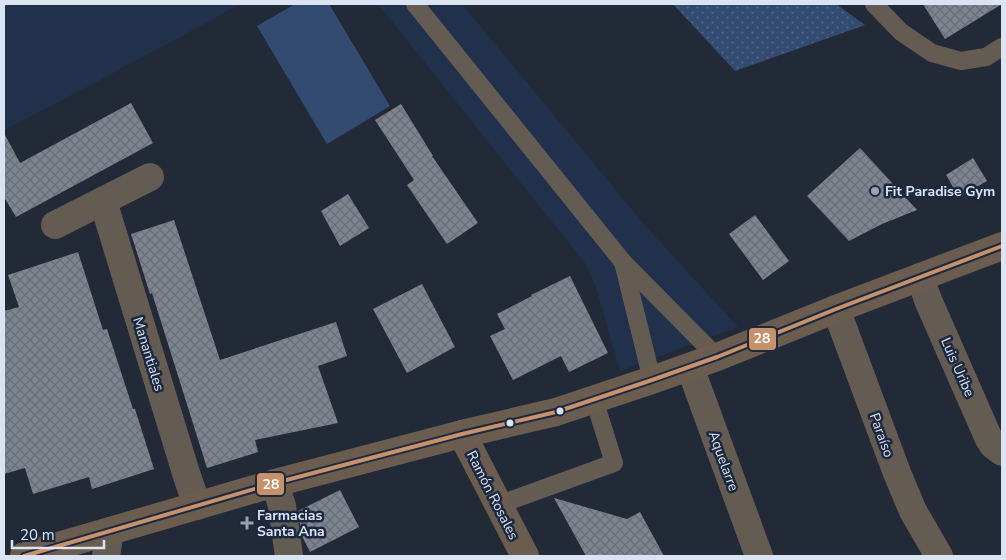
<svg xmlns="http://www.w3.org/2000/svg" width="1006" height="560" font-family="'Nunito Sans',sans-serif">
<defs>
<pattern id="grass-dots" width="8" height="8" patternUnits="userSpaceOnUse" patternTransform="scale(1.25)"><rect width="8" height="8" fill="#334a71"/><path d="M2 2h.1M6 6h.1" fill="none" stroke="#506486" stroke-width="1.8" stroke-linecap="round"/></pattern>
<pattern id="building-cross-hatch" width="8" height="8" patternUnits="userSpaceOnUse" patternTransform="scale(1.25)"><rect width="8" height="8" fill="#7d848f"/><path d="M0 0l8 8M0 8l8-8" fill="none" stroke="#686e76"/></pattern>
</defs>
<rect width="100%" height="100%" fill="#232a37"/>
<!-- built -->
<g fill="#21304b">
<polygon points="4,4 241,4 87,87 4,130"/>
<polygon points="378,4 462,4 643,223 738,327 620,371 595,284 585,263"/>
</g>
<!-- grass -->
<polygon fill="url(#grass-dots)" points="673,4 836,4 865,25 735,71"/>
<!-- pitch -->
<polygon fill="#334a71" points="295,4 329,4 390,106 327,144 257,26"/>
<!-- building -->
<g fill="url(#building-cross-hatch)">
<polygon points="923,4 1002,4 945,39"/>
<polygon points="131,103 153,143 16,217 4,197 4,133 20,163"/>
<polygon points="401,104 433,156 432,156 478,223 447,244 407,185 414,180 375,120"/>
<polygon points="860,148 917,210 882,224 849,241 807,196"/>
<polygon points="973,158 987,181 959,197 946,175"/>
<polygon points="348,194 369,228 340,246 321,211"/>
<polygon points="755,215 789,261 763,280 729,234"/>
<polygon points="174,220 220,360 336,322 347,356 318,366 338,423 255,440 258,452 207,468 152,293 150,294 131,234"/>
<polygon points="78,252 103,330 107,329 133,409 135,409 154,469 92,489 89,477 33,494 25,468 4,474 4,311 19,307 8,275"/>
<polygon points="570,276 608,353 569,372 561,356 513,380 490,336 505,329 497,314 532,296 531,295"/>
<polygon points="422,284 455,347 407,373 373,309"/>
<polygon points="340,490 359,527 310,552 302,536 298,511"/>
<polygon points="554,498 627,519 640,512 664,556 586,556"/>
</g>
<g fill="none" stroke-linecap="round" stroke-linejoin="round">
<!-- lane -->
<g stroke="#645b53" stroke-width="18">
<polyline points="415,4 623,262 717,357"/>
<polyline points="874,4 901,32 932,53 961,61 986,57 1002,47"/>
<polyline points="623,262 652,380"/>
<polyline points="498,505 614,463 594,399"/>
</g>
<!-- street -->
<g stroke="#645b53" stroke-width="28">
<polyline points="103,201 186,473 197,506"/>
<polyline points="55,225 150,177"/>
<polyline points="920,277 928,300 989,439 993,445 1002,452"/>
<polyline points="836,309 897,473 913,511 939,556"/>
<polyline points="690,367 759,556"/>
<polyline points="275,483 282,506 289,556"/>
<polyline points="106,556 110,531"/>
</g>
<!-- secondary -->
<g stroke="#6b5c50" stroke-width="28">
<polyline points="462,434 525,556"/>
<polyline points="24,556 275,483 462,434 556,412 652,380 717,357 836,309 1002,246"/>
</g>
<defs>
<polyline id="bus-1" points="24,556 275,483 462,434 556,412 652,380 717,357 836,309 1002,246"/>
</defs>
<!-- bus-1 casing -->
<use href="#bus-1" stroke="#1b283f" stroke-width="8"/>
<!-- bus-1 -->
<use href="#bus-1" stroke="#c7916a" stroke-width="4"/>
</g>
<!-- markers -->
<g fill="#9ba3b1" stroke="#1b283f" stroke-width="2">
<circle cx="875" cy="191" r="5"/>
<path d="M244.5 515.5h5v5h5v5h-5v5h-5v-5h-5v-5h5z"/>
</g>
<g fill="#dbe4f3" stroke="#1b283f" stroke-width="2">
<circle cx="560" cy="411" r="4.5"/>
<circle cx="510" cy="423" r="4.5"/>
</g>
<g text-anchor="middle" stroke-width="5" stroke-linejoin="round" paint-order="stroke">
<!-- poi labels -->
<g font-size="14" font-weight="bold" fill="#dbe4f3" stroke="#1b283f" text-anchor="start">
<text x="885" y="196">Fit Paradise Gym</text>
<text x="257" y="520">Farmacias<tspan x="257" dy="16">Santa Ana</tspan></text>
</g>
<!-- street labels -->
<g font-size="14" fill="#dbe4f3" stroke="#1b283f">
<text transform="translate(149 354) rotate(73)" y="5">Manantiales</text>
<text transform="translate(958 367) rotate(66)" y="5">Luis Uribe</text>
<text transform="translate(882 435) rotate(70)" y="5">Paraíso</text>
<text transform="translate(724 461) rotate(70)" y="5">Aquelarre</text>
<text transform="translate(493 495) rotate(63)" y="5">Ramón Rosales</text>
</g>
</g>
<g stroke="#1b283f" stroke-width="2">
<rect x="748" y="327" width="29" height="24" rx="5" fill="#c7916a"/>
<rect x="256" y="472" width="29" height="24" rx="5" fill="#c7916a"/>
</g>
<g font-size="14" text-anchor="middle" font-weight="bold" fill="#fff">
<text x="762" y="343">28</text>
<text x="271" y="489">28</text>
</g>
<!-- border -->
<rect width="1006" height="560" fill="none" stroke="#dbe4f3" stroke-width="10"/>
<!-- scale -->
<path d="M12 540v8h92v-8" fill="none" stroke="#dbe4f3" stroke-width="2.5"/>
<text x="20" y="540" font-size="15" fill="#dbe4f3" stroke="#1b283f" stroke-width="4" paint-order="stroke">20 m</text>
</svg>
